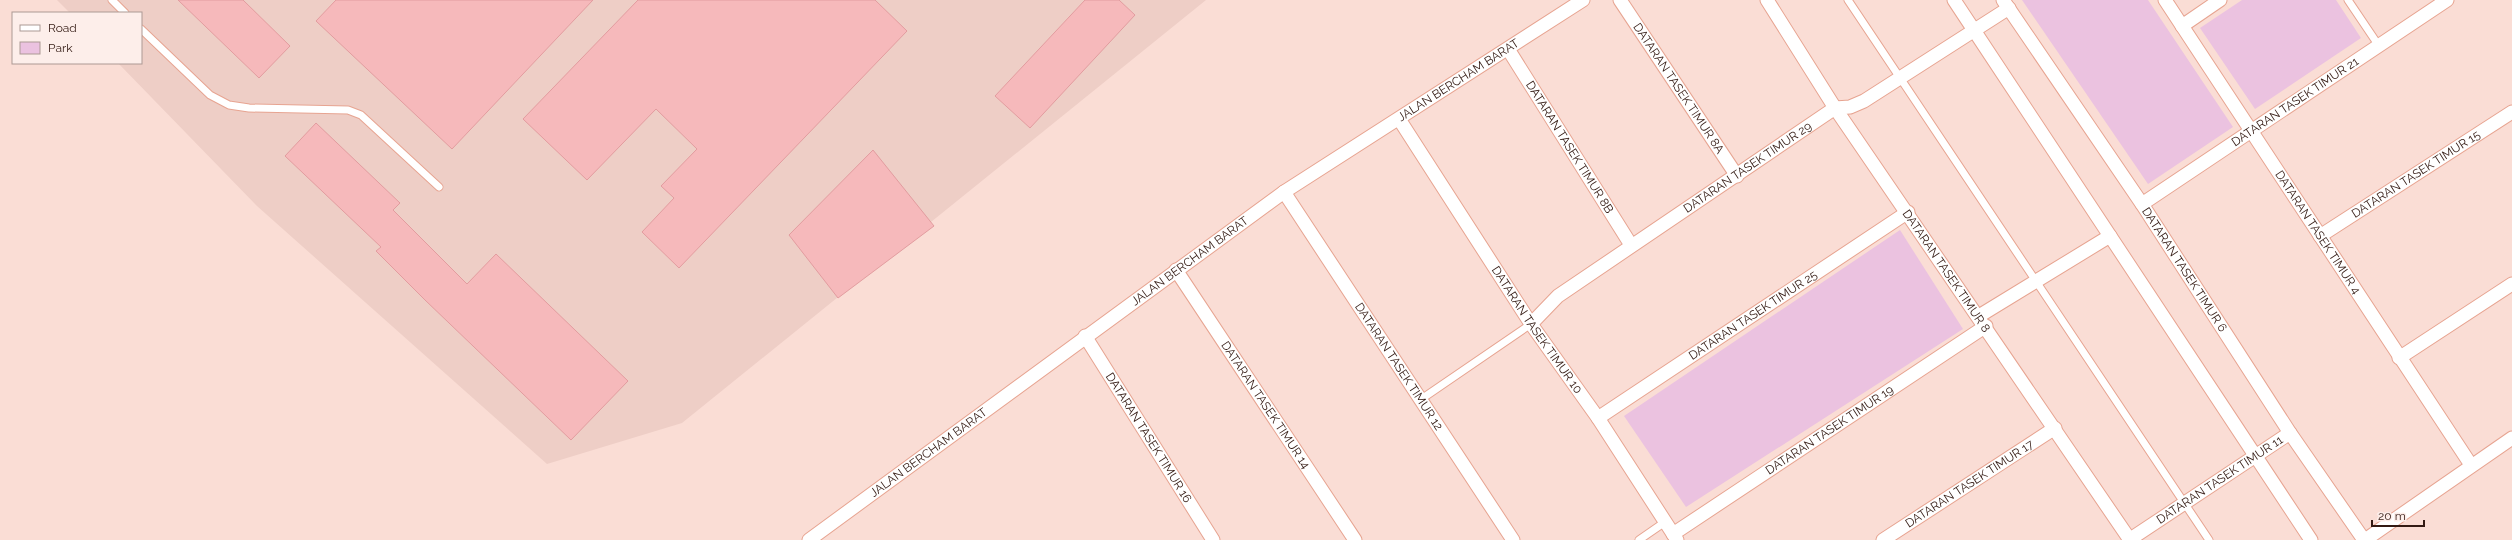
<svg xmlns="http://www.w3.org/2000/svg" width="2512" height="540" font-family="Raleway,sans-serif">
<rect width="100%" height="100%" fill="#faddd5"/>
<!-- built -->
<polygon fill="#eecec6" points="57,0 1206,0 682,423 547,464 257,206 118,63 141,63 141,13 70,13"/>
<!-- green -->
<g fill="#ebc2e0">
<polygon points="2022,0 2148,0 2233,127 2148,184"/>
<polygon points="2242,0 2336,0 2361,38 2255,109 2200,28"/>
<polygon points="1900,230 1963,329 1686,507 1624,416"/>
</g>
<!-- building -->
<g fill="#f6b9bb" stroke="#e29c9f">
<polygon points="178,0 243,0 290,46 259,78"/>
<polygon points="336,0 593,0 452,149 316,21"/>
<polygon points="638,0 875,0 907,31 679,268 642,232 674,198 661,186 697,149 656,109 587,180 523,119"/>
<polygon points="1085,0 1119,0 1135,15 1030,128 995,96"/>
<polygon points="316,123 400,203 393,210 467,284 496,254 628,381 571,440 425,300 376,251 381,247 285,156"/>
<polygon points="873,150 934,226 838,298 789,235"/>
</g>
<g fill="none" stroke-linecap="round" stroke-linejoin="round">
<defs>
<g id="lane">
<polyline points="112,0 125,13"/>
<polyline points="1848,0 2209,540"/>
<polyline points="2348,0 2379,46"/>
<polyline points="141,29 210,95 229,105 249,108 348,110 361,115 439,187"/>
<polyline points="1420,400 1531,324"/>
<polyline points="1639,540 1665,522"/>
</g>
<g id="street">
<path id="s1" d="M 1620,0 L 1737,176"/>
<path id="s2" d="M 1767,0 L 1835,108 L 2130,540"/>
<polyline points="1954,0 2311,540"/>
<path id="s3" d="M 2003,0 L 2142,204 L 2290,433 L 2364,540"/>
<path id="s4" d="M 2165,0 L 2471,465"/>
<polyline points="2182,26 2220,0"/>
<path id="s5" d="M 1508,49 L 1631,245"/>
<path id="s6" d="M 1399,119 L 1531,324 L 1598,418 L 1677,540"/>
<path id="s7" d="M 1284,192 L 1513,540"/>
<path id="s8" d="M 2142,204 L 2447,0"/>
<path id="s9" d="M 2320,236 L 2512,112"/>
<path id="s10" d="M 1176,270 L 1355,540"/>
<polyline points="1979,316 2110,236"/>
<path id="s11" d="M 1531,324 L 1558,296 L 1835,108 L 1850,107 L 1864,101 L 2009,8"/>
<path id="s12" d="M 1085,336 L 1213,540"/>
<polyline points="2399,358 2512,284"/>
<path id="s13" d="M 1598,418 L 1908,212"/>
<path id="s14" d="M 1673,534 L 1986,326"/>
<path id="s15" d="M 809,540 L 1284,192 L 1583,0"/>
<path id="s16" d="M 1883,540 L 2055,428"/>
<path id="s17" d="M 2129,540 L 2290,433"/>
<polyline points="2365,540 2512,438"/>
</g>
</defs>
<!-- lane casing -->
<use href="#lane" stroke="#e7a491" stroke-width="9"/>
<!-- street casing -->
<use href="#street" stroke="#e7a491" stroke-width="15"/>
<!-- lane -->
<use href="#lane" stroke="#fff" stroke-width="7"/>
<!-- street -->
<use href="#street" stroke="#fff" stroke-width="13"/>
</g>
<g text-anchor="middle" stroke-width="3.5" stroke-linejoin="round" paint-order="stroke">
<!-- street labels -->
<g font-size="12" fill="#331a13" stroke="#fdeeea">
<text dy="4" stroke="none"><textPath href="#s15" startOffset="796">JALAN BERCHAM BARAT</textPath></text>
<text dy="4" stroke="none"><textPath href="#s1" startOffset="106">DATARAN TASEK TIMUR 8A</textPath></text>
<text dy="4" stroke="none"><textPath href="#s8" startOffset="184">DATARAN TASEK TIMUR 21</textPath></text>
<text dy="4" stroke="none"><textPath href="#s5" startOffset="116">DATARAN TASEK TIMUR 8B</textPath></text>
<text dy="4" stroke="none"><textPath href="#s11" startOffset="268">DATARAN TASEK TIMUR 29</textPath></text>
<text dy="4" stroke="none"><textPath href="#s9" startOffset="114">DATARAN TASEK TIMUR 15</textPath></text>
<text dy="4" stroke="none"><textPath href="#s4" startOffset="278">DATARAN TASEK TIMUR 4</textPath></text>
<text dy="4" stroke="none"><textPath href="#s15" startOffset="472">JALAN BERCHAM BARAT</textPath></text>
<text dy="4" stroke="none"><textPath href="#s3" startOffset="325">DATARAN TASEK TIMUR 6</textPath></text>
<text dy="4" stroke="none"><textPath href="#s2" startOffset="325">DATARAN TASEK TIMUR 8</textPath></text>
<text dy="4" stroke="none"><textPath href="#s13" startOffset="186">DATARAN TASEK TIMUR 25</textPath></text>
<text dy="4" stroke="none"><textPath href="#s6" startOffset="252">DATARAN TASEK TIMUR 10</textPath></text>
<text dy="4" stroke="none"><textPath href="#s7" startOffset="209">DATARAN TASEK TIMUR 12</textPath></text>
<text dy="4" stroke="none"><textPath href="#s10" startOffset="162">DATARAN TASEK TIMUR 14</textPath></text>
<text dy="4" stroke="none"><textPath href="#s14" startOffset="188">DATARAN TASEK TIMUR 19</textPath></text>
<text dy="4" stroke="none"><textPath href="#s12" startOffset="120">DATARAN TASEK TIMUR 16</textPath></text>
<text dy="4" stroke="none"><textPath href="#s15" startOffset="148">JALAN BERCHAM BARAT</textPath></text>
<text dy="4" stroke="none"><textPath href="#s17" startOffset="109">DATARAN TASEK TIMUR 11</textPath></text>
<text dy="4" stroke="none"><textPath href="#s16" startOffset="103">DATARAN TASEK TIMUR 17</textPath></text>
</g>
</g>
<!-- legend -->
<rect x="12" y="12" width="130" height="52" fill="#fdeeea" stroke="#ac9994"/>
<rect x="20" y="25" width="20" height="6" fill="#ffffff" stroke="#ac9994"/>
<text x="48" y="32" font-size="12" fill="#331a13">Road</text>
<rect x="20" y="42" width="20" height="12" fill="#ebc2e0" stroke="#ac9994"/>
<text x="48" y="52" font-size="12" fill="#331a13">Park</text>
<!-- scale -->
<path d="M2372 520v6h52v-6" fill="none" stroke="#331a13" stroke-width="2"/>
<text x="2378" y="520" font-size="12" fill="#331a13" stroke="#fdeeea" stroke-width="3" paint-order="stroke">20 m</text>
</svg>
